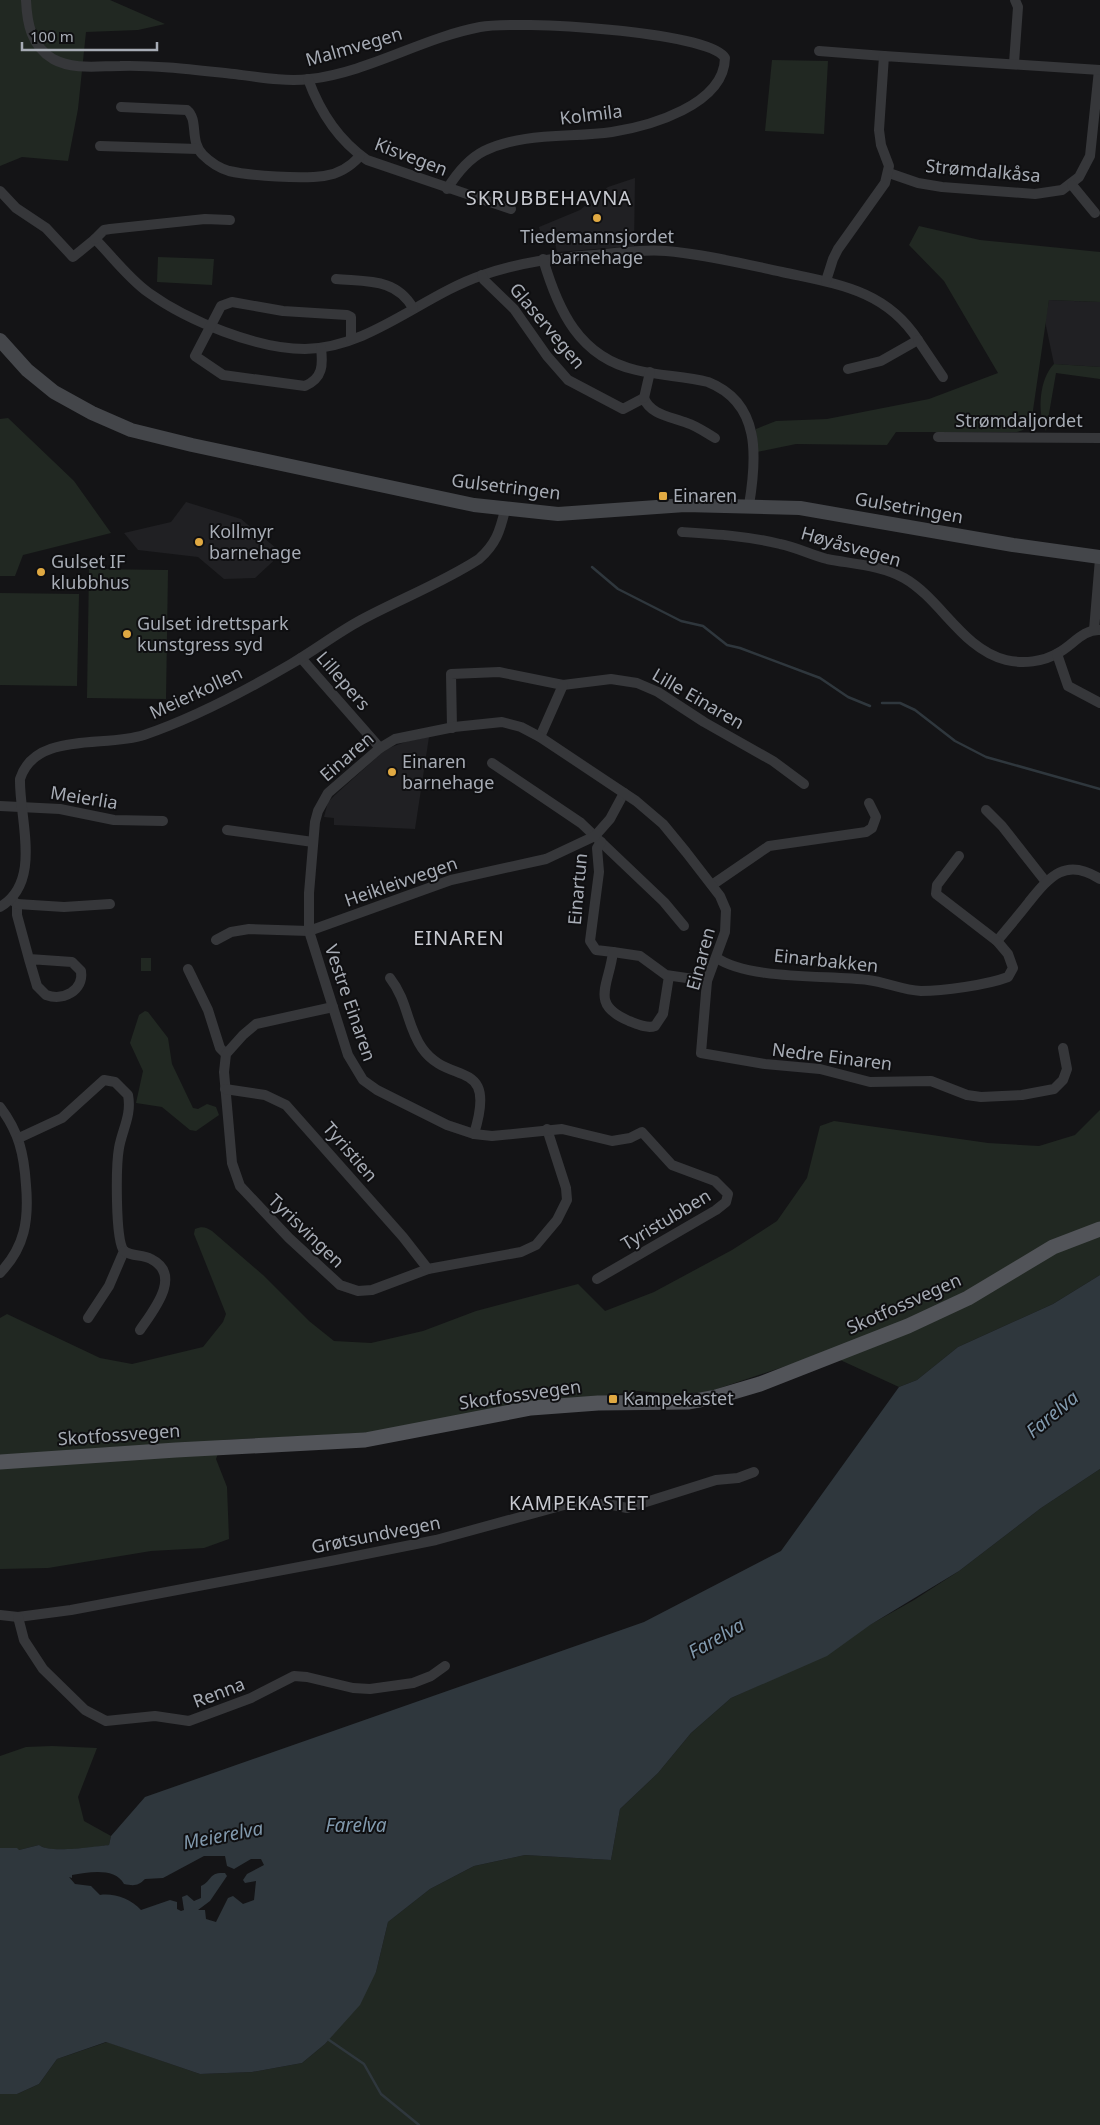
<svg xmlns="http://www.w3.org/2000/svg" width="1100" height="2125" font-family="'Noto Sans',sans-serif">
<rect width="100%" height="100%" fill="#141416"/>
<!-- built -->
<g fill="#202023">
<polygon points="635,178 634,246 557,252 554,238 542,240 539,227 580,210 608,187"/>
<polygon points="1049,300 1100,302 1100,367 1054,364 1045,321"/>
<polygon points="186,502 241,519 282,553 255,578 224,579 198,557 138,550 124,533 171,522"/>
<polygon points="429,737 415,829 334,825 334,818 324,817 328,802 335,795 386,749 408,741"/>
</g>
<!-- green -->
<g fill="#212822">
<polygon points="0,0 110,0 165,24 138,30 86,32 78,109 68,161 22,157 0,166"/>
<polygon points="772,60 828,61 824,134 765,131"/>
<polygon points="919,226 980,240 1100,252 1100,302 1049,300 1032,417 1023,430 1017,432 896,432 887,445 796,444 757,452 756,429 776,421 827,419 929,399 998,373 944,281 909,245"/>
<polygon points="158,257 214,259 212,285 157,282"/>
<path d="M 1054,364 L 1100,367 L 1100,379 L 1056,373 L 1046,431 C 1037,413 1039,379 1054,364 Z"/>
<polygon points="8,418 74,481 111,533 23,555 15,576 0,576 0,419"/>
<polygon points="89,569 168,570 166,699 87,698"/>
<polygon points="0,593 79,594 77,686 0,685"/>
<rect x="141" y="958" width="10" height="13"/>
<polygon points="145,1011 148,1012 168,1038 172,1064 193,1108 198,1109 207,1104 216,1107 219,1115 196,1131 190,1130 162,1107 136,1103 143,1071 130,1043 139,1015"/>
<path d="M 1100,1110 L 1100,1275 L 1053,1304 L 958,1347 L 917,1380 L 899,1387 L 825,1353 L 708,1392 L 672,1394 L 638,1391 L 384,1432 L 223,1440 L 216,1459 L 227,1487 L 229,1539 L 204,1548 L 151,1551 L 48,1568 L 0,1569 L 0,1318 L 7,1314 L 100,1358 L 132,1364 L 203,1347 L 223,1322 L 226,1314 L 194,1234 L 195,1229 C 202,1226 206,1227 212,1231 L 263,1275 L 309,1321 L 334,1341 L 371,1343 L 423,1331 L 476,1311 L 578,1284 L 605,1311 L 654,1292 L 732,1250 L 777,1221 L 807,1178 L 820,1126 L 834,1121 L 988,1143 L 1039,1146 L 1075,1135 Z"/>
<polygon points="1100,1469 1100,2125 0,2125 0,2094 17,2094 39,2084 57,2059 107,2042 200,2074 252,2072 302,2063 325,2044 335,2032 376,1972 388,1922 430,1889 474,1866 525,1855 611,1860 620,1809 658,1773 691,1733 731,1698 777,1677 914,1600 959,1571 1041,1508"/>
<path d="M 52,1746 L 97,1748 L 78,1797 L 84,1821 L 111,1836 L 109,1845 C 95,1847 49,1854 39,1845 L 19,1850 L 0,1848 L 0,1756 L 26,1747 Z"/>
</g>
<!-- water -->
<path fill="#2f373d" fill-rule="evenodd" d="M 1100,1275 L 1100,1469 L 1041,1508 L 959,1571 L 870,1625 L 827,1656 L 731,1698 L 691,1733 L 658,1773 L 620,1809 L 611,1860 L 525,1855 L 474,1866 L 430,1889 L 388,1922 L 376,1972 L 360,2005 L 325,2044 L 302,2063 L 252,2072 L 200,2074 L 106,2042 L 57,2059 L 39,2084 L 17,2094 L 0,2094 L 0,1848 L 17,1848 L 19,1850 L 39,1845 C 49,1854 98,1846 109,1845 L 111,1836 L 145,1797 L 644,1622 L 781,1551 L 899,1387 L 917,1380 L 958,1347 L 1053,1304 ZM 204,1856 L 225,1856 L 227,1866 L 234,1869 L 251,1859 L 261,1859 L 264,1865 L 247,1874 L 243,1880 L 245,1883 L 256,1881 L 254,1900 L 243,1904 L 233,1896 L 228,1898 L 216,1922 L 206,1919 L 205,1910 L 198,1910 L 210,1901 L 227,1876 L 225,1873 C 208,1872 213,1880 201,1886 L 201,1898 L 194,1901 L 187,1895 L 182,1897 L 184,1910 L 181,1911 L 177,1909 L 177,1902 L 170,1900 L 141,1910 C 131,1899 114,1893 100,1895 L 91,1886 L 75,1884 L 69,1877 L 72,1878 L 72,1875 C 89,1872 115,1867 124,1884 C 134,1886 138,1886 145,1879 L 163,1878 Z"/>
<g fill="none" stroke-linecap="round" stroke-linejoin="round">
<!-- stream -->
<g stroke="#2f373d" stroke-width="2.5">
<polyline points="592,567 618,589 681,621 703,626 727,645 740,648 820,678 848,697 870,706"/>
<polyline points="882,703 900,703 915,710 955,741 986,757 1100,789"/>
<polyline points="329,2040 364,2064 381,2094 419,2125"/>
</g>
<!-- street -->
<g stroke="#36373a" stroke-width="10">
<path d="M 26,0 C 27,23 31,46 53,59 C 73,70 98,66 120,66 C 158,65 196,70 234,74 C 258,77 285,82 310,79 C 369,72 422,38 480,27 C 514,20 710,31 725,58 C 724,105 650,126 612,132 C 570,138 523,132 484,151 C 468,159 457,173 447,189"/>
<polyline points="819,51 884,56"/>
<polyline points="1014,63 1018,7 1015,0"/>
<path d="M 308,79 C 320,112 338,140 367,160 L 511,209"/>
<path d="M 121,107 L 187,110 C 199,120 189,141 203,155 C 210,162 219,168 229,171 C 251,176 302,179 324,176 C 339,174 351,166 360,156"/>
<polyline points="100,146 198,149"/>
<polyline points="889,173 918,183 942,187 1035,194 1062,190 1079,177 1090,156 1099,70"/>
<polyline points="1072,185 1095,213"/>
<path d="M 0,191 L 16,208 L 46,228 L 73,257 L 95,239 C 112,256 129,279 149,293 C 188,321 257,349 305,349 C 370,348 423,295 483,275 C 521,262 554,258 594,255 C 618,253 641,249 666,251 C 704,254 744,264 782,272 C 836,284 885,289 918,340 L 881,361 L 848,369"/>
<polyline points="95,239 104,230 110,229 205,219 230,220"/>
<path d="M 543,259 C 558,310 579,357 636,370 C 660,376 685,376 708,382 C 761,403 757,457 749,505"/>
<path d="M 482,275 L 484,280 L 514,309 L 547,356 L 568,380 L 623,409 L 644,398 C 650,415 673,417 687,423 C 697,426 706,433 715,438"/>
<path d="M 336,279 C 367,282 396,278 413,308"/>
<polyline points="826,281 833,259 838,249 885,183 889,166 881,145 879,130 884,56 1100,70"/>
<polyline points="918,340 943,377"/>
<path d="M 321,348 C 323,365 323,378 305,386 L 223,375 L 195,356 L 221,306 L 232,302 L 283,311 L 347,315 L 351,317 L 351,339"/>
<polyline points="644,398 650,372"/>
<polyline points="938,437 1100,438"/>
<path d="M 682,532 C 714,534 748,536 780,544 C 796,547 811,555 827,559 C 852,564 880,565 904,578 C 941,599 962,649 1006,660 C 1023,664 1043,662 1058,653 C 1072,646 1083,629 1100,630"/>
<polyline points="1094,630 1100,559"/>
<polyline points="1057,654 1068,686 1100,703"/>
<polyline points="301,658 380,748"/>
<polyline points="452,728 451,674 499,672 563,685 611,679 637,683 658,692 704,722 773,761 804,784"/>
<polyline points="540,737 563,685"/>
<polyline points="492,763 581,823 664,902 684,926"/>
<polyline points="0,806 60,809 114,820 163,821"/>
<polyline points="986,810 1002,826 1046,882"/>
<polyline points="227,830 313,842"/>
<polyline points="601,842 597,848 599,872 590,941 596,950 613,952"/>
<polyline points="712,885 769,846 866,832 872,828 876,817 869,803"/>
<path d="M 11,899 L 17,904 L 17,915 L 29,959 L 72,962 L 81,971 C 84,991 63,1001 46,995 L 37,986 L 29,959"/>
<polyline points="17,904 64,907 110,904"/>
<path d="M 0,907 C 43,882 19,819 20,779 C 35,731 105,748 144,735 C 194,718 245,691 291,664 C 315,650 337,633 361,620 C 400,599 442,583 479,559 C 496,544 500,531 505,510"/>
<polyline points="216,940 231,932 249,929 309,931 451,880 546,859 595,836 610,819 624,793"/>
<path d="M 997,941 C 1008,928 1019,915 1029,902 C 1050,876 1066,857 1100,879"/>
<path d="M 717,958 C 748,980 830,975 868,980 C 886,982 902,990 921,991 C 943,991 987,985 1008,977 L 1013,968 L 1008,954 L 997,941 L 936,894 L 937,885 L 959,856"/>
<polyline points="188,969 208,1010 220,1048 226,1054"/>
<path d="M 669,976 L 663,1014 L 655,1026 C 647,1029 637,1024 629,1021 C 589,1004 609,986 613,952 L 640,956 L 666,975 L 707,981"/>
<path d="M 390,978 C 408,1001 407,1027 422,1048 C 449,1087 498,1056 474,1134"/>
<polyline points="333,1007 256,1024 243,1035 226,1054 224,1072 232,1163 240,1186 289,1238 340,1285 358,1291 372,1290 428,1269 521,1252 536,1245 557,1220 567,1200 566,1188 547,1129"/>
<polyline points="225,1089 265,1095 286,1105 403,1237 428,1269"/>
<path d="M 0,1107 C 19,1132 24,1154 26,1185 C 29,1220 25,1247 0,1273"/>
<path d="M 19,1138 L 62,1118 L 104,1080 L 115,1082 L 128,1095 C 132,1115 122,1130 119,1148 C 116,1165 115,1240 124,1251 L 109,1286 L 88,1318"/>
<path d="M 124,1251 C 133,1257 142,1254 151,1259 C 183,1275 153,1311 140,1330"/>
<polyline points="597,1279 716,1210 726,1202 728,1194 715,1181 672,1165 642,1132 630,1138 612,1141 562,1129 492,1136 474,1134 447,1125 377,1090 363,1080 348,1055 309,931 309,893 315,822 318,811 328,793 380,748 395,739 454,727 502,722 521,727 540,737 636,801 663,824 686,852 720,896 726,910 725,932 707,981 701,1053 765,1064 820,1069 870,1082 931,1081 967,1095 981,1097 1022,1095 1054,1089 1063,1080 1067,1069 1063,1048"/>
<polyline points="0,1615 18,1617 71,1610 336,1560 436,1540 564,1505 608,1504 627,1508 716,1480 738,1478 754,1472"/>
<polyline points="18,1617 24,1640 43,1669 85,1710 106,1721 155,1716 189,1721 251,1698 294,1676 307,1677 353,1688 370,1689 413,1683 431,1676 445,1666"/>
</g>
<!-- secondary -->
<polyline stroke="#44464a" stroke-width="14" points="0,340 27,370 54,392 92,413 131,430 192,445 474,505 558,514 685,505 800,508 1013,545 1100,557"/>
<!-- primary -->
<polyline stroke="#525459" stroke-width="15" points="0,1462 176,1450 365,1440 531,1408 598,1403 689,1402 716,1397 760,1384 908,1326 968,1298 1053,1247 1100,1229"/>
</g>
<!-- markers -->
<g fill="#e0a942" stroke="#0f0f11" stroke-width="2">
<circle cx="597" cy="218" r="5"/>
<rect x="658" y="491" width="10" height="10" rx="2.5"/>
<circle cx="199" cy="542" r="5"/>
<circle cx="41" cy="572" r="5"/>
<circle cx="127" cy="634" r="5"/>
<circle cx="392" cy="772" r="5"/>
<rect x="608" y="1394" width="10" height="10" rx="2.5"/>
</g>
<g text-anchor="middle" stroke-width="4" stroke-linejoin="round" paint-order="stroke">
<!-- street labels -->
<g font-size="18" fill="#a7acb5" stroke="#0f0f11">
<text transform="translate(354 47) rotate(-16)" y="6">Malmvegen</text>
<text transform="translate(591 115) rotate(-7)" y="6">Kolmila</text>
<text transform="translate(411 157) rotate(21)" y="6">Kisvegen</text>
<text transform="translate(983 171) rotate(5)" y="6">Strømdalkåsa</text>
<text transform="translate(547 326) rotate(50)" y="6">Glaservegen</text>
<text x="1019" y="427">Strømdaljordet</text>
<text transform="translate(506 487) rotate(7)" y="6">Gulsetringen</text>
<text transform="translate(909 508) rotate(10)" y="6">Gulsetringen</text>
<text transform="translate(851 547) rotate(16)" y="6">Høyåsvegen</text>
<text transform="translate(343 681) rotate(49)" y="6">Lillepers</text>
<text transform="translate(196 693) rotate(-25)" y="6">Meierkollen</text>
<text transform="translate(698 699) rotate(30)" y="6">Lille Einaren</text>
<text transform="translate(347 757) rotate(-41)" y="6">Einaren</text>
<text transform="translate(84 798) rotate(9)" y="6">Meierlia</text>
<text transform="translate(401 882) rotate(-19)" y="6">Heikleivvegen</text>
<text transform="translate(578 889) rotate(-85)" y="6">Einartun</text>
<text transform="translate(701 959) rotate(-75)" y="6">Einaren</text>
<text transform="translate(826 961) rotate(6)" y="6">Einarbakken</text>
<text transform="translate(350 1003) rotate(71)" y="6">Vestre Einaren</text>
<text transform="translate(832 1057) rotate(7)" y="6">Nedre Einaren</text>
<text transform="translate(350 1152) rotate(49)" y="6">Tyristien</text>
<text transform="translate(666 1220) rotate(-31)" y="6">Tyristubben</text>
<text transform="translate(306 1231) rotate(44)" y="6">Tyrisvingen</text>
<text transform="translate(904 1304) rotate(-24)" y="6">Skotfossvegen</text>
<text transform="translate(520 1395) rotate(-8)" y="6">Skotfossvegen</text>
<text transform="translate(119 1435) rotate(-4)" y="6">Skotfossvegen</text>
<text transform="translate(376 1535) rotate(-11)" y="6">Grøtsundvegen</text>
<text transform="translate(219 1693) rotate(-21)" y="6">Renna</text>
</g>
<!-- poi labels -->
<g font-size="18" fill="#a7acb5" stroke="#0f0f11" text-anchor="start">
<text x="597" y="243" text-anchor="middle">Tiedemannsjordet<tspan x="597" dy="21">barnehage</tspan></text>
<text x="673" y="502">Einaren</text>
<text x="209" y="538">Kollmyr<tspan x="209" dy="21">barnehage</tspan></text>
<text x="51" y="568">Gulset IF<tspan x="51" dy="21">klubbhus</tspan></text>
<text x="137" y="630">Gulset idrettspark<tspan x="137" dy="21">kunstgress syd</tspan></text>
<text x="402" y="768">Einaren<tspan x="402" dy="21">barnehage</tspan></text>
<text x="623" y="1405">Kampekastet</text>
</g>
<!-- water labels -->
<g font-size="19" font-style="italic" fill="#8199ad" stroke="#0f0f11">
<text transform="translate(1052 1414) rotate(-40)" y="7">Farelva</text>
<text transform="translate(716 1638) rotate(-30)" y="7">Farelva</text>
<text x="356" y="1832">Farelva</text>
<text transform="translate(223 1835) rotate(-11)" y="7">Meierelva</text>
</g>
<!-- neighbourhood labels -->
<g font-size="19" letter-spacing="1" fill="#c8cad1" stroke="#0f0f11">
<text x="579" y="1510">KAMPEKASTET</text>
</g>
<!-- quarter labels -->
<g font-size="20" letter-spacing="1" fill="#c8cad1" stroke="#0f0f11">
<text x="549" y="205">SKRUBBEHAVNA</text>
<text x="459" y="945">EINAREN</text>
</g>
</g>
<!-- scale -->
<path d="M22 42v8h135v-8" fill="none" stroke="#a7acb5" stroke-width="2.5"/>
<text x="30" y="42" font-size="15" fill="#a7acb5" stroke="#0f0f11" stroke-width="4" paint-order="stroke">100 m</text>
</svg>
